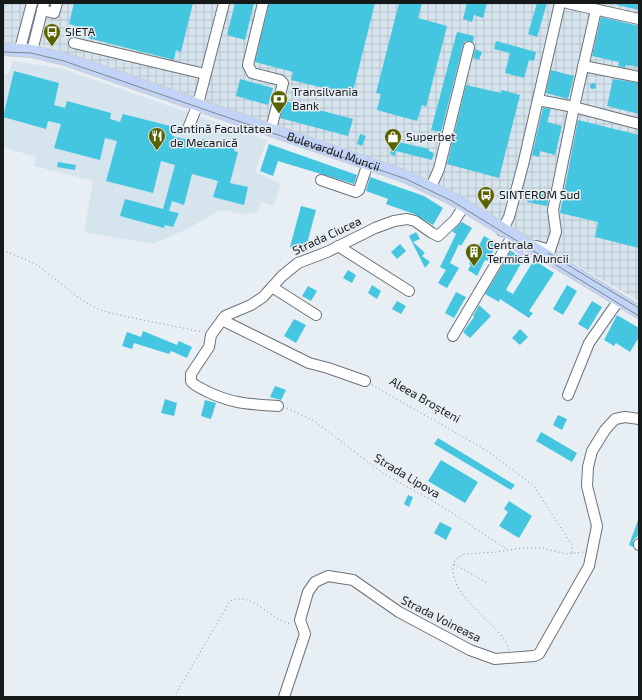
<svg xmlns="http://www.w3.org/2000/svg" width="642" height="700" font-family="'Exo 2',sans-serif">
<defs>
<pattern id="industrial-grid" width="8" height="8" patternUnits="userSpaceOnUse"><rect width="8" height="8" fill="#d6e4ee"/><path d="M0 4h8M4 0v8" fill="none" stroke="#b7c3cc"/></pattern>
<pattern id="park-dots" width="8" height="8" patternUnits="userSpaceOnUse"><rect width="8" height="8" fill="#cbc8f9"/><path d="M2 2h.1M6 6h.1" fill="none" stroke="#aeabd5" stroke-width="1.8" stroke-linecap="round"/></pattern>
</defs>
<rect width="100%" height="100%" fill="#e7eef4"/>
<!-- built -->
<polygon fill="#d6e4ee" points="13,61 63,69 267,140 255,172 281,184 274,206 261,202 258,212 244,214 220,210 187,229 153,244 84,232 93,181 34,166 36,157 3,147 3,62 4,73 8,74"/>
<!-- industrial -->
<polygon fill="url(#industrial-grid)" points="3,3 639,3 639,301 459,197 343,147 40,44 3,45"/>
<!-- park -->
<polygon fill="url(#park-dots)" points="513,244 531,256 529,260 509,248"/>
<!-- building -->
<g fill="#44c6e0">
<polygon points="74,3 193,3 181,52 176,50 174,60 88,38 90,30 69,24"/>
<polygon points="235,3 254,3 245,40 227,35"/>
<polygon points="269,3 375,3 352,95 291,80 293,72 255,62"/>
<polygon points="399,3 422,3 418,18 447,26 426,107 422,105 417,121 377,110 381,94 376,93"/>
<polygon points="467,3 487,3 483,18 474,15 472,22 463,19"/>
<polygon points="537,3 547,3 537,37 528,34"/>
<polygon points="617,3 639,3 639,10 617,5"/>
<polygon points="601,17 639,26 639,67 626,65 625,68 618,66 619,62 592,56"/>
<polygon points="457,32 474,36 473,42 465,41 463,45 441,132 431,130"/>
<polygon points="496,41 536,52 534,61 529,60 524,78 505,73 510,53 494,49"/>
<polygon points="475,49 482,52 479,60 473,58"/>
<polygon points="551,70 574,76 568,99 546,93"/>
<polygon points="14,71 59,83 54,105 65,108 67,101 111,113 110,119 120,122 123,114 174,127 172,136 201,143 202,139 235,147 234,151 238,152 230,183 248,187 244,205 213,197 218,181 192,174 184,205 172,201 169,211 179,213 173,227 165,225 164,228 120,216 125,199 163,209 175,165 161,161 153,193 106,181 117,141 105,138 100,160 54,148 61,124 48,121 46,129 3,117"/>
<polygon points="240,79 273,88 268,105 236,96"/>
<polygon points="613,79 639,83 639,114 607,106"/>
<circle cx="593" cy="86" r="3"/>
<polygon points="466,85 501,93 502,90 520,95 499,178 447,164"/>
<polygon points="285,101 353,119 348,136 280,118"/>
<polygon points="543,108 551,109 547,122 562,126 555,155 540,151 539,157 532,155"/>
<polygon points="578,120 639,135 639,248 595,237 598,222 560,213"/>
<polygon points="360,134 366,136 362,146 357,144"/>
<polygon points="394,141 429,149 429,151 434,153 432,160 396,151 395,156 390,154"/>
<polygon points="269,144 357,175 354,184 278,161 273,176 260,171"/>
<polygon points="58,162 76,165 75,170 57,167"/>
<polygon points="370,177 424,196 443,208 433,225 414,214 386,204 388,199 366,191"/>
<polygon points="530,191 549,195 547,206 527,202"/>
<polygon points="301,206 316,210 305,251 290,247"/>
<polygon points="462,222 472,228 461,246 459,244 450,263 459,268 447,288 438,283 446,270 440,267 456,234 452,231"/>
<polygon points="416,232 420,239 413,242 425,253 422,256 430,262 425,268 409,236"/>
<polygon points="484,236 498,244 487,261 485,260 477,276 468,270 471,265 469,264"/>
<polygon points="400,244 406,251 397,259 391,252"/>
<polygon points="511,251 524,258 506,290 513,294 534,260 554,273 529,311 533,313 529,318 500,299 499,302 485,294"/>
<polygon points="348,270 356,275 352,283 343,278"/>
<polygon points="372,285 381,291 377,299 368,293"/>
<polygon points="567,285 577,291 563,315 553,309"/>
<polygon points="308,286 317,291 311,301 302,296"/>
<polygon points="456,292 466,297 454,318 445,313"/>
<polygon points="397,301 406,306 401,314 392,309"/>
<polygon points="592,301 602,307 588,330 578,324"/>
<polygon points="479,305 491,316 470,338 463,332 474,317 473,316"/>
<polygon points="617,315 639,328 639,337 630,352 616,343 614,346 604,340"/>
<polygon points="294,319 306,325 296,343 284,336"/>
<polygon points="520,329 528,337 520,345 512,338"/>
<polygon points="143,331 177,345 179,341 192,347 187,358 171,351 169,354 134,343 132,349 122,346 127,332 141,337"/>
<polygon points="275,386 286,390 281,400 270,397"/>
<polygon points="165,399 177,403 174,416 161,413"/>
<polygon points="205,400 216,403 211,419 201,416"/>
<polygon points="558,415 567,419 562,430 553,425"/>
<polygon points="541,432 577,453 572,462 536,441"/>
<polygon points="438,438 515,485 511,490 434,444"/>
<polygon points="441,460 478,482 465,503 428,481"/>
<polygon points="408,495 413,497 409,507 404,504"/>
<polygon points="509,501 532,516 519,538 499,526 508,512 504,509"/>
<polygon points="638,520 639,534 633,541 633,547 629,545"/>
<polygon points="440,522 452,528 446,540 434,533"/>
</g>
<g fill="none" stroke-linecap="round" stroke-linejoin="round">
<defs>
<g id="minor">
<polyline points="263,3 248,65 252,73 280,80 283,83 271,129"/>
<polyline points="567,3 639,19"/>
<polyline points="42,10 54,13 57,3"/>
<polyline points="74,43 205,74"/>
<polyline points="20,49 32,3"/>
<polyline points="32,51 44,3"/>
<polyline points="583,66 639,77"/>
<polyline points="538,100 574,107 639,124"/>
<polyline points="189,126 198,104 224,3"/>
<polyline points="321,180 356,192 359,190 368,163"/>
<polyline points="431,187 439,169 469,47"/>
<polyline points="502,231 509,217 523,165 560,3"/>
<polyline points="338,246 409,291"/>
<polyline points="535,249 536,246 550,250 556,232 553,210 574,107 596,10"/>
<polyline points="272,287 316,315"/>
<polyline points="222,320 309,363 328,368 365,381"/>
<polyline points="453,336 513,235"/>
<polyline points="568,395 589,343 619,300"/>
<path d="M 278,406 C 250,404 232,404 206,391 C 201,388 194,386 191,381 L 191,374 L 209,347 L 211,335 L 225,316 L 251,305 L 263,297 L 282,276 L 298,263 L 327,252 L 375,228 L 394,221 L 407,219 L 415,221 L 432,233 L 438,236 L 455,220 L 464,206"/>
<polyline points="639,545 639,544"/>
<polyline points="284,697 305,634 300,620 308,592 315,582 328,576 353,580 399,612 470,650 495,659 534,656 539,654 589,566 597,526 587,486 588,467 592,451 605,430 615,419 625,417 639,419"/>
</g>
<g id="major">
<path id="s1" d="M 3,49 L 32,51 L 65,59 L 407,177 L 453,199 L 639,312"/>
</g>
</defs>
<!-- minor casing -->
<use href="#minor" stroke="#6d7378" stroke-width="12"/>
<!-- major casing -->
<use href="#major" stroke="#cccccd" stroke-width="14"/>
<!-- path -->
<g stroke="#858a8e" stroke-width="1" stroke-dasharray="1 3" stroke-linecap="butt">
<polyline points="3,250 36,264 83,301 100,310 128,317 203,332"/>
<polyline points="372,385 486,450 534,486 572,545 572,555"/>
<polyline points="287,408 314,421 384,474 440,505 508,550"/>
<polyline points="454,564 489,584"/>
<path d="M 509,650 C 505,626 441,594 455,560 L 464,554 L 498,552 L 522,548 L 542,548 L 567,554 L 583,552"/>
<path d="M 174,697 L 230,601 C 252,590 271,622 292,624"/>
</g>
<!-- minor -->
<use href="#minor" stroke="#fff" stroke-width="10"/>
<!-- major -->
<use href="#major" stroke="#c1d3f7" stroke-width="12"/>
<!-- tram -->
<g stroke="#81868a" stroke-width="1">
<polyline points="3,52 31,53 64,61 406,179 452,201 639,316"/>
<polyline points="548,253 639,308"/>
</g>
</g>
<!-- icons -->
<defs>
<symbol id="bus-pin" viewBox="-11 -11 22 30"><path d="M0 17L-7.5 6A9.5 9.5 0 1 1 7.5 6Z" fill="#5a6200" stroke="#e7eef4"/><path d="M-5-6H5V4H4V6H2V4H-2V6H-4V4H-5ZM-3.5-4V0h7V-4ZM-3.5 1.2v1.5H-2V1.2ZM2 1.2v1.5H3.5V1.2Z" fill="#fff"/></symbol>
<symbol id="bank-pin" viewBox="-11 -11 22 30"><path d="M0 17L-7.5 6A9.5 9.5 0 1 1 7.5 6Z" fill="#5a6200" stroke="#e7eef4"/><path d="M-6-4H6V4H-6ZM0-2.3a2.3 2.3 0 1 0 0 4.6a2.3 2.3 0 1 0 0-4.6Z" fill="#fff"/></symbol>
<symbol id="restaurant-pin" viewBox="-11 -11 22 30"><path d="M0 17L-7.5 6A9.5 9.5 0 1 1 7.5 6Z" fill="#5a6200" stroke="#e7eef4"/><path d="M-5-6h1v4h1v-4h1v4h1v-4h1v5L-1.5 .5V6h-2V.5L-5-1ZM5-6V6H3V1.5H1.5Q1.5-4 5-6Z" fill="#fff"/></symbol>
<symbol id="shop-pin" viewBox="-11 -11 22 30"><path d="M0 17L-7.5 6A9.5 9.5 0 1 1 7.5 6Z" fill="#5a6200" stroke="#e7eef4"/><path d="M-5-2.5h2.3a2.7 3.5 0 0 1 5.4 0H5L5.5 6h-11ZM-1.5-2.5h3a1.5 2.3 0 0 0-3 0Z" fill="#fff"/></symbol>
<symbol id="building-pin" viewBox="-11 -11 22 30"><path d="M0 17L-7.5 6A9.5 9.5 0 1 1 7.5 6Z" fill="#5a6200" stroke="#e7eef4"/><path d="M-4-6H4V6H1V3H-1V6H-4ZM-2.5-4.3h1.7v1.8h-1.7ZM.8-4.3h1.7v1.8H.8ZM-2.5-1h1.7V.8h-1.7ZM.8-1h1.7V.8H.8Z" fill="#fff"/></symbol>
</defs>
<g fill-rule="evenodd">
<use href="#bus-pin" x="42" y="22" width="20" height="27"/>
<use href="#bank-pin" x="269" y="89" width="20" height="27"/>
<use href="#restaurant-pin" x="147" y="126" width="20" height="27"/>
<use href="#shop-pin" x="383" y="127" width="20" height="27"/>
<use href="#bus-pin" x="476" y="185" width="20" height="27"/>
<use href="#building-pin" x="464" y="242" width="20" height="27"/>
</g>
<g text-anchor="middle" stroke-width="3" stroke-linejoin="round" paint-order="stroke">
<!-- poi labels -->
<g font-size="12" fill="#16191a" stroke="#e7eef4" text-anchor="start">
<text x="65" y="36">SIETA</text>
<text x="292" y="96">Transilvania<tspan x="292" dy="14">Bank</tspan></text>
<text x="170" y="133">Cantină Facultatea<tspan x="170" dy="14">de Mecanică</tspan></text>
<text x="406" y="141">Superbet</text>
<text x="499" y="199">SINTEROM Sud</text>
<text x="487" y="249">Centrala<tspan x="487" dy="14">Termică Muncii</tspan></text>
</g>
<!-- street labels -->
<g font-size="12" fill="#16191a" stroke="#e7eef4">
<text dy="4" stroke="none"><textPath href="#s1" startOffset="347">Bulevardul Muncii</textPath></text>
<text transform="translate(327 236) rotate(-25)" y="4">Strada Ciucea</text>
<text transform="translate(425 400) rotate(30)" y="4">Aleea Broșteni</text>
<text transform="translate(407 476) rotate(31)" y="4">Strada Lipova</text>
<text transform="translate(441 619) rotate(27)" y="4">Strada Voineasa</text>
</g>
</g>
<!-- border -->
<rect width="642" height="700" fill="none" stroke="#16191a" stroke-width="8"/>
</svg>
